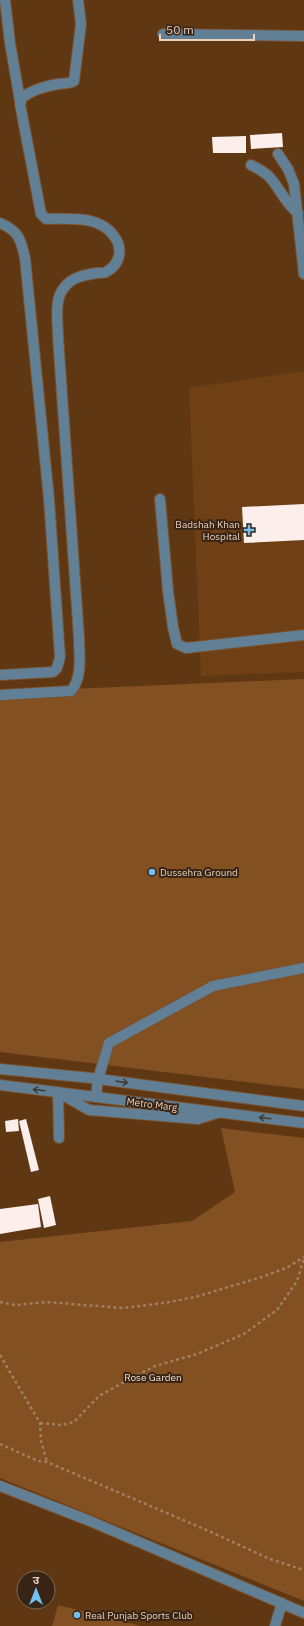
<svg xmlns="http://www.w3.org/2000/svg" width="304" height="1626" font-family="'IBM Plex Sans','Noto Sans Devanagari',sans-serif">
<rect width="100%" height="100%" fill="#603713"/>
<!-- built -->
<polygon fill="#6f4015" points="304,371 304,672 201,676 189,388"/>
<!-- green -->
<g fill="#835022">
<polygon points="304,679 304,1089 0,1052 0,692"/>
<polygon points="221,1128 304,1138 304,1601 0,1478 0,1242 192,1221 235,1192"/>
<polygon points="58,1605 141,1626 52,1626"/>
</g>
<!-- building -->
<g fill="#fcefeb">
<polygon points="282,133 283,147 251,149 250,135"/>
<polygon points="246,136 246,153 213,153 212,137"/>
<polygon points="304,504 304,540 244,543 242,507"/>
<polygon points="18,1119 19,1131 6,1132 5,1121"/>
<polygon points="26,1119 39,1170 31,1172 19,1121"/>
<polygon points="50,1196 56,1225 44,1228 38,1199"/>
<polygon points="38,1204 41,1227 0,1234 0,1209"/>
</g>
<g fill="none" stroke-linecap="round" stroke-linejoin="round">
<defs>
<g id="minor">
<polyline points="5,0 10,43 20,101"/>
<polyline points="163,34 304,36"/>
<polyline points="278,154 288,169 294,184 304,274"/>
<path d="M 251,165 C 259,169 267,173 272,180 C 281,191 286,204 298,213"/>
<path d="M 0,223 C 19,231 21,240 25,258 L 49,499 L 60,657 L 57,668 L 53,672 L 0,675"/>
<polyline points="160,499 168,591 173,627 177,644 186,648 304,635"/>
<path d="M 0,695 L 71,691 C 83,677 79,655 79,638 L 58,337 C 58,322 54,301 63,289 C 71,277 84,275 97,273 C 100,273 104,273 106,272 C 121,264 123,248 114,236 C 99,215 70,219 46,219 L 41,214 L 20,104 L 22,98 C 31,90 47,86 58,84 C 64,83 70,84 74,81 L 81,24 L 78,0"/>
<polyline points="0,1069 91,1078 304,1106"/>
<polyline points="0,1085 304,1123"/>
<polyline points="58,1092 59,1138"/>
<polyline points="61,1094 89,1110 198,1119 217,1113"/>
<polyline points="96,1097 98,1079 109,1043 213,986 304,968"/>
<polyline points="0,1486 90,1521 304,1613"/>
<polyline points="275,1626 282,1603"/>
</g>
</defs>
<!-- minor casing -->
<use href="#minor" stroke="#795332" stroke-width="12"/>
<!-- path -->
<g stroke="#a17f63" stroke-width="2.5" stroke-dasharray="3 3" stroke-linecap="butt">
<polyline points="0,1302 15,1305 46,1302 123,1308 164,1303 195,1297 265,1276 288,1267 304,1257"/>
<polyline points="0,1355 40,1423 41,1441 47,1462"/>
<polyline points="40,1423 62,1425 74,1422 99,1396 135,1376 155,1366 197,1354 244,1334 277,1310 297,1281 304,1259"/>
<polyline points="0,1444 38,1461 47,1462 209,1531 270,1559 304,1570"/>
</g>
<!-- minor -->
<use href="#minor" stroke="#618095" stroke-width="10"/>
</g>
<!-- one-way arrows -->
<defs><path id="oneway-shaft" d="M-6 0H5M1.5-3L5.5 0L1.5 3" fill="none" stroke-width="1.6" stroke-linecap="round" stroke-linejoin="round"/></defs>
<g stroke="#423b35">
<use href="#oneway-shaft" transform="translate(122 1082) rotate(8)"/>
<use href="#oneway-shaft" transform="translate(39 1090) rotate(-173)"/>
<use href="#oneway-shaft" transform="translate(265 1118) rotate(-173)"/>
</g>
<!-- markers -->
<g fill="#72c1f5" stroke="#372415" stroke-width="1.5">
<path d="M247 524h4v4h4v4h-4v4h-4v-4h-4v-4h4z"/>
<circle cx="152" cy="872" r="4"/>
<circle cx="77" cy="1615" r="4"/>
</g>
<g text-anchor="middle" stroke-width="4" stroke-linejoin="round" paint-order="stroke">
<!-- poi labels -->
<g font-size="10" fill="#ead1be" stroke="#372415" text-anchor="start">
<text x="240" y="528" text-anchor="end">Badshah Khan<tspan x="240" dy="12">Hospital</tspan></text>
<text x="160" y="876">Dussehra Ground</text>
<text x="85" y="1619">Real Punjab Sports Club</text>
</g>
<!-- street labels -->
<g font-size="10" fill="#ead1be" stroke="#372415">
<text transform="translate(152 1104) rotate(7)" y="4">Metro Marg</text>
</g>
<!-- park labels -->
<g font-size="10" fill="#f3e0d3" stroke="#372415">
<text x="153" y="1381">Rose Garden</text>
</g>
</g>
<!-- north arrow -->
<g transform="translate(36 1590)"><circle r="19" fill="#372415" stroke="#7f6959"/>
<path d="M0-3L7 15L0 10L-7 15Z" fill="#72c1f5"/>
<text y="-6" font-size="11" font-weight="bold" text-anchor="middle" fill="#ead1be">उ</text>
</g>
<!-- scale -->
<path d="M160 34v6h94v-6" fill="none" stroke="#ead1be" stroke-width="2"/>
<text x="166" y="34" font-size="12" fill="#ead1be" stroke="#372415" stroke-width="3" paint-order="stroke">50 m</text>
</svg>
